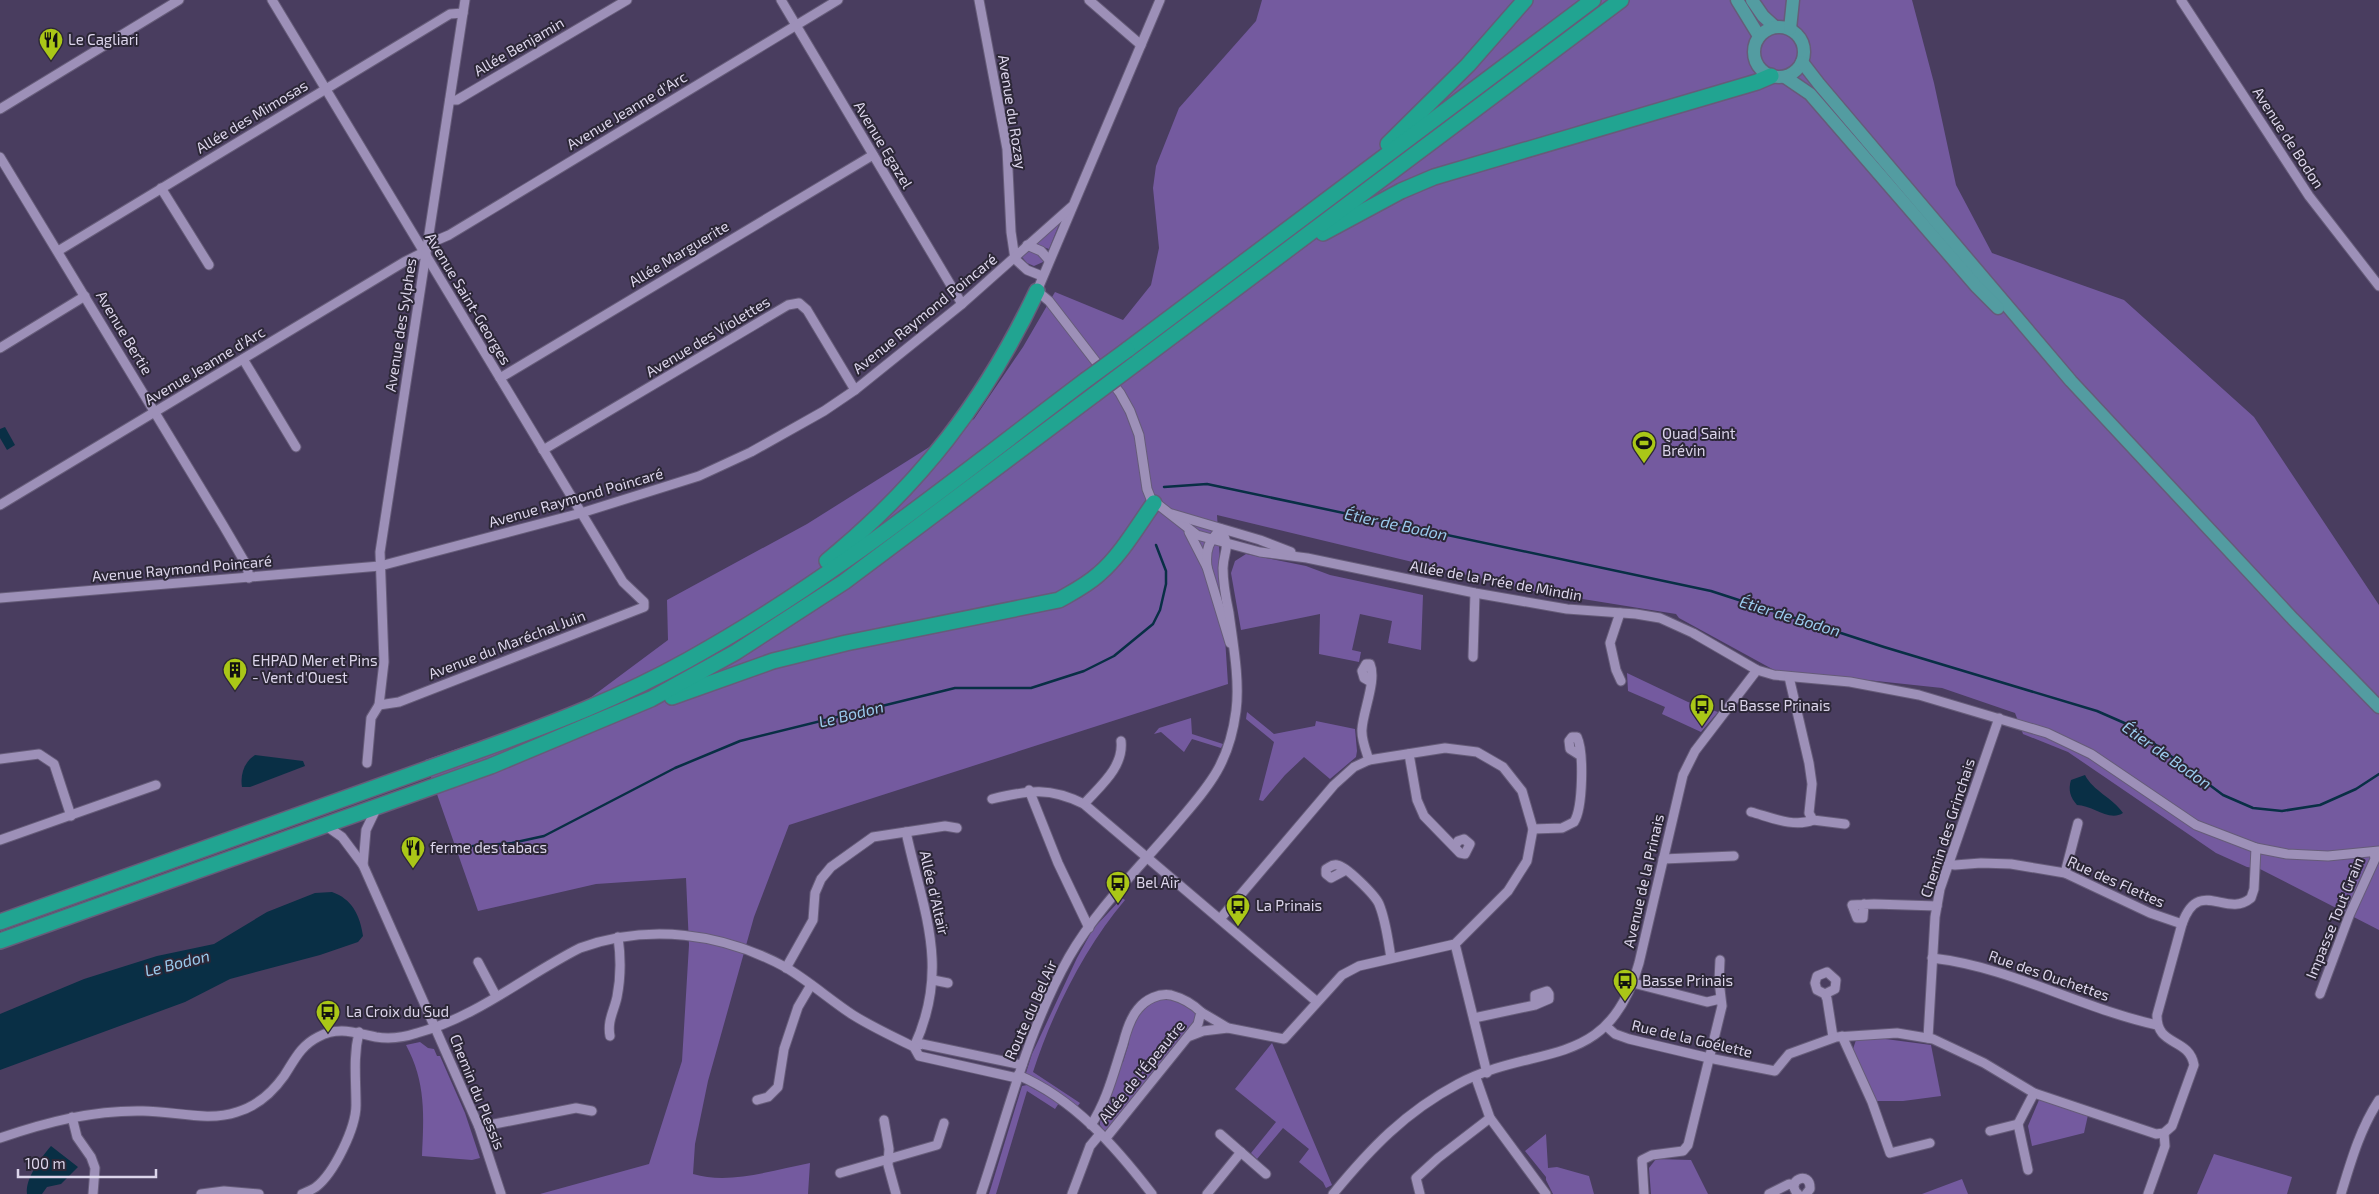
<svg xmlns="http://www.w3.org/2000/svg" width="2379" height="1194" font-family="'Exo 2',sans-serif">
<rect width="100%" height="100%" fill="#493d5f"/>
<!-- green -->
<g fill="#745a9f">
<path d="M 1262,0 L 1912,0 L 1934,83 L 1956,185 L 1992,253 L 2124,300 L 2254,417 L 2379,605 L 2379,930 L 2260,869 L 2247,867 L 2216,853 L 2068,752 L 2023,734 L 2015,713 L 1942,688 L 1774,670 L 1679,618 L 1676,614 L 1533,591 L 1217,515 L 1228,684 L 789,825 L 754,917 L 708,1081 L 695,1144 L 693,1174 C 730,1185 773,1170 810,1163 L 808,1194 L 540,1194 L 649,1164 L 682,1061 L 689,945 L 686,878 L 596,884 L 478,911 L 425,760 L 578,707 L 668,640 L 667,600 L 807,524 L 974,419 L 1023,347 L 1055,292 L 1123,320 L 1151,285 L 1159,248 L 1153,188 L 1156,166 L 1179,108 L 1256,21 Z"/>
<polygon points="1060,222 1049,249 1035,244"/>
<polygon points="1028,251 1037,252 1044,259 1043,262 1034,266 1027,263 1022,257"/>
<polygon points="1246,554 1306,566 1330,575 1423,595 1421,650 1388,643 1392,621 1360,614 1352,650 1361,652 1359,662 1319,654 1320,614 1241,630 1231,573 1235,561"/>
<polygon points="1627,673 1688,702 1718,712 1701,732 1662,714 1665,707 1628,691"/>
<polygon points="1247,712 1274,734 1315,726 1316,721 1355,729 1357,751 1356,757 1330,779 1304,757 1285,775 1263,801 1259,800 1274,742 1246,719"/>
<polygon points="1191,718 1192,734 1223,744 1221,748 1192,739 1184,752 1161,732 1154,734 1159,728"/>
<path d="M 1122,898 L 1125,900 C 1085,947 1052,1013 1033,1072 L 1080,1103 L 1077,1107 L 1025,1076 L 1032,1054 L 1077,958 L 1093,929 Z"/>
<polygon points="1154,999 1175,999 1196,1012 1197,1020 1163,1065 1158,1065 1146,1081 1146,1085 1109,1130 1104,1130 1100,1125 1100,1122 1119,1064 1123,1062 1129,1043 1127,1039 1135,1016"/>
<polygon points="1878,1038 1931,1045 1941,1096 1903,1101 1876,1101 1853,1049 1856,1040"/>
<path d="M 420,1042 L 428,1048 L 434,1049 L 437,1056 L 440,1056 L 465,1113 L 480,1158 L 472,1160 L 422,1156 C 424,1116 426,1082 406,1045 Z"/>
<polygon points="1272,1043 1332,1185 1326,1188 1323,1182 1299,1162 1309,1149 1283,1128 1257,1159 1251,1153 1276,1122 1235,1089"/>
<polygon points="1027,1085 1059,1103 1055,1109 1027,1091 996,1194 989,1194 1022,1086"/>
<polygon points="2039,1100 2088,1115 2084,1133 2032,1146 2028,1126"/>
<polygon points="1546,1134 1548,1168 1557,1167 1589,1176 1594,1194 1553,1194 1546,1180 1546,1177 1525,1151"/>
<polygon points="2214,1154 2292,1177 2287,1194 2197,1194"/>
<polygon points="1656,1159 1691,1160 1708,1194 1651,1194 1649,1168"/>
<polygon points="1962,1179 1968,1194 1922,1194"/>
</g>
<!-- water -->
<g fill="#092f45">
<polygon points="5,427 15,445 7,450 0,438 0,429"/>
<path d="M 255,755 L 303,761 L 305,766 L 250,787 L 242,787 C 240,775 244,762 255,755 Z"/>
<path d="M 2085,775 C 2093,791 2113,798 2123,813 C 2109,822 2092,805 2077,805 C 2070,797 2068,790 2071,780 Z"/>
<path d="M 332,892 C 352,899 360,915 363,936 L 358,942 L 320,955 L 230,979 L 185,1002 L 0,1070 L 0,1014 L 84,979 L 157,956 L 214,944 L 267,912 L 315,893 Z"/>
<path d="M 51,1146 L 78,1167 L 61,1184 L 47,1187 L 42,1194 L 27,1194 C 25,1178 41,1158 51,1146 Z"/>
</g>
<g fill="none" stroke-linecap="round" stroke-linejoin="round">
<!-- stream -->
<g stroke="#092f45" stroke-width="2.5">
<polyline points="1164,487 1207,484 1711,591 1884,647 2097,711 2129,725 2223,795 2253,808 2282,811 2320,805 2356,789 2379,774"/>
<polyline points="473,846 512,843 544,836 675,768 740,741 955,688 1031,688 1084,671 1114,656 1153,624 1160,610 1166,584 1166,571 1156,545"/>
</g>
<defs>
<g id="minor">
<polyline points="272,0 623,582 644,602 644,607 399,702 379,705"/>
<polyline points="781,0 962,304"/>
<polyline points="979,0 1007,149 1011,232 1015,259"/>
<polyline points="1089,0 1141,45"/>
<polyline points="1160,0 1037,291 1049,301 1120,393 1130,411 1139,435 1147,489 1151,499 1197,535 1260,552 1307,558 1475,593 1567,609 1636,614 1660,618 1693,633 1757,670 1774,675 1850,682 1919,695 2047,733 2091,754 2196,825 2256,848 2287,854 2328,856 2379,851"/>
<polyline points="2181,0 2309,196 2379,286"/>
<polyline points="450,100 457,100 627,0"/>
<polyline points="0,109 179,0"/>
<polyline points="0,157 223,525 247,566 249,578"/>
<polyline points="161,188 209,265"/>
<polyline points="429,240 435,241 449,235 838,0"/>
<polyline points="1027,245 1041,251 1049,260"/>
<polyline points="58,251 450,14 463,13"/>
<polyline points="1015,259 1027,270 1042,276"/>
<polyline points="0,348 85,296"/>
<polyline points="243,359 296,447"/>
<polyline points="500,378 873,155"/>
<polyline points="543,450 788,305 799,303 807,310 855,390"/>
<polyline points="0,505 404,262 420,254 426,255"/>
<polyline points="1172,514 1260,540 1291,552"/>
<polyline points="1189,532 1207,567 1230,643"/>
<polyline points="0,598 380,566 581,513 699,476 751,452 824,411 855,390 962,304 1071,207"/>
<polyline points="1620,613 1610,643 1616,670 1621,681"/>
<polyline points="1473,657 1475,593"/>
<polyline points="1789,677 1809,763 1812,784 1809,813 1813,820 1845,824"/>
<polyline points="1409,754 1417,800 1424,816 1460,853 1465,854 1470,844 1464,839 1458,841 1455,846"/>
<polyline points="0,759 39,754 54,764 71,816"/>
<path d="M 1369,760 C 1366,751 1361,739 1362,729 C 1363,711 1377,680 1370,664 L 1366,664 L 1362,671 L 1364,678 L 1371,682"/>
<polyline points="367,763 371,718 379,705 384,662 380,552 465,0"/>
<polyline points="1029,790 1058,863 1089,928"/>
<path d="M 992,799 C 1029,790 1050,787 1084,804 L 1316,1001"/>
<path d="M 1084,804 C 1100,786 1124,767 1121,741"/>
<path d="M 1751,812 C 1770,817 1794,828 1813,820"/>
<polyline points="325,825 342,837 363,865 479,1127 501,1194"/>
<path d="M 1533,829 L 1562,828 L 1574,822 C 1583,808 1584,752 1577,737 L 1572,737 L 1569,741 L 1570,749 L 1581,756"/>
<path d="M 906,832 C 923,911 951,967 914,1047"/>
<polyline points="0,840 156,785"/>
<polyline points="1663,859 1734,856"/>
<polyline points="1948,864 1955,865 1981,863 2011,864 2065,873 2150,913 2182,924"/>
<polyline points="363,865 366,830 377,807"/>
<path d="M 1346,870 L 1331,878 L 1326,874 L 1326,869 C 1330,867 1332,864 1337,865 C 1346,866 1375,895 1379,904 C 1386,921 1388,940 1391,958"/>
<polyline points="2065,873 2078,823"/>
<polyline points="1864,904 1863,918 1857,918 1852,905 1874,904 1937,906"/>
<polyline points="1455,944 1487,1073"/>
<path d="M 1932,958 C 2011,967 2080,1008 2157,1025"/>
<polyline points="478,962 496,996"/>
<polyline points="786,968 813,920 815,893 821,879 831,867 873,837 945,826 957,828"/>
<polyline points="933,980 948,983"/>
<polyline points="1633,983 1707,1002 1720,999"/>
<polyline points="1825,994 1835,989 1836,980 1827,972 1817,976 1815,983 1817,990 1825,994 1827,999 1833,1037"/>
<polyline points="2320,994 2349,916 2375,859 2374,852"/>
<polyline points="1201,1012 1228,1028 1284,1039 1342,975 1359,966 1455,944 1508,891 1527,861 1533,829 1522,791 1503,767 1477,752 1445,748 1369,760 1354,767 1334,785 1220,919"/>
<polyline points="1474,1018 1535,1005 1549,999 1549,994 1547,991 1535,995 1535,1005"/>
<path d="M 1606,1026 L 1615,1034 L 1629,1039 L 1709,1058 L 1775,1071 L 1789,1054 L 1836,1037 L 1897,1033 L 1933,1039 L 1984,1063 L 2034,1093 L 2156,1134 L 2164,1133 L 2172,1126 L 2194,1065 C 2189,1037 2156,1047 2157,1015 L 2182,924 C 2199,876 2226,919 2251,898 L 2254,889 L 2256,848"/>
<path d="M 610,1036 C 607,1021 614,1011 617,997 C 621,977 621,958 618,937"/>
<polyline points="1190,1036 1203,1031 1228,1028"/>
<polyline points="1842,1036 1872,1102 1890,1153 1930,1143"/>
<polyline points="1928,1038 1935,917 1940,889 1999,718"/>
<polyline points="914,1047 922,1044 1022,1065"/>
<path d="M 1018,1075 C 1074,1099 1115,1146 1152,1194"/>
<polyline points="1476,1078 1490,1118 1546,1194"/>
<polyline points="757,1100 768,1097 778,1087 784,1049 798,1007 811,985"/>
<polyline points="72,1117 77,1137 91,1157 95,1168 93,1194"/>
<polyline points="884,1120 889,1149 888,1165 896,1194"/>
<path d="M 1091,1125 C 1107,1101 1114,1071 1123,1044 C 1126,1032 1130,1018 1138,1009 C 1146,999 1159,993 1171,995 C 1182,998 1193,1004 1201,1012 L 1198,1024 L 1106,1138"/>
<polyline points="479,1127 576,1108 592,1111"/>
<polyline points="1990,1131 2018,1124"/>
<polyline points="1220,1134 1266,1174"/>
<path d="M 0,1138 C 47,1122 93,1110 143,1111 C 174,1111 208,1122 237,1112 C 257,1106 272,1093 284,1076 C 294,1061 300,1046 318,1037 C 339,1026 355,1033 376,1037 C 389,1039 405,1037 417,1033 C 477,1017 526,975 580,948 C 649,923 722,933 785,967 C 809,981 830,1000 853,1015 C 872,1027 894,1037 914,1047 L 919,1056 L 1017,1078"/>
<polyline points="2028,1170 2018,1124 2034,1093"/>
<polyline points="840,1173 937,1145 944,1123"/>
<polyline points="201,1194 224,1191 259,1194"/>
<path d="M 302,1194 C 306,1192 312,1190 316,1187 C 334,1173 356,1128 356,1105 C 356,1080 353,1057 359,1032"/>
<path d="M 981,1194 C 1008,1114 1027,1031 1069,957 C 1096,910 1138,869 1173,828 C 1207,788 1229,766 1236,711 C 1240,681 1233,643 1229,613 C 1226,599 1223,583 1223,568 C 1224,548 1231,550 1221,529 C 1209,541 1205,549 1207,567"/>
<polyline points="1072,1194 1090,1146 1100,1134"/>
<polyline points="1207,1194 1241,1152"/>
<path d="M 1333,1194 C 1370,1149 1405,1112 1458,1084 C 1537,1042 1608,1073 1639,963 L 1683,775 L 1695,751 L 1757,670"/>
<polyline points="1420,1194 1416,1178 1438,1158 1490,1118"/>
<polyline points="1644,1194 1642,1160 1652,1155 1683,1151 1688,1145 1722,1006 1719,981 1720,960"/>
<polyline points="1769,1194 1789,1184 1794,1185"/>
<path d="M 1798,1194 C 1784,1181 1811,1169 1810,1189 L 1806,1194"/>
<polyline points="2148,1194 2165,1146 2164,1133"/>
<path d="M 2341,1194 C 2351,1161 2360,1129 2379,1100"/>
</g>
<g id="major">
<polyline points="1737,0 1759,36"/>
<polyline points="1752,0 1763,16 1775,27"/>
<circle cx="1779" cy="52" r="25"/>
<polyline points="1790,29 1793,0"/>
<polyline points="1802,62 1819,84 2071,381 2293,619 2379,707"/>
<polyline points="1785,77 1810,94 1977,287 1998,308"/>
</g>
<g id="highway">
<polyline points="1388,144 1468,65 1525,0"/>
<polyline points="1323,233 1401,191 1434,177 1757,82 1771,76"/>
<polyline points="1127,350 1593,0"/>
<polyline points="1135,364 1621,0"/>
<path d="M 827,561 C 921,484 985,401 1037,291"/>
<path d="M 672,697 L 773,661 L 846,643 L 1059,600 C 1073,592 1087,585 1099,574 C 1121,555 1137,527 1154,503"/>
<path d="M 0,922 L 480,750 C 551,724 622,697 688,660 C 830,582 957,477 1086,380"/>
<polyline points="0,941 491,766 651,699 736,652 844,582 1095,394"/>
</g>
</defs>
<!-- minor casing -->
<use href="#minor" stroke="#665c79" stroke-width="11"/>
<!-- major casing -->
<use href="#major" stroke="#665c79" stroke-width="15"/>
<!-- highway casing -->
<use href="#highway" stroke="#665c79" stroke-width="18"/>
<!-- minor -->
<use href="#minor" stroke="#9d90b8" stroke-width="9"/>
<!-- major -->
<use href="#major" stroke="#539ca1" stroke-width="12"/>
<!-- highway -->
<use href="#highway" stroke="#21a491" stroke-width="15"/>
<defs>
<g id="highway-bridge">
<polyline points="1086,380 1127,350"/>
<polyline points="1095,394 1135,364"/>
</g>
</defs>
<!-- highway-bridge casing -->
<use href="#highway-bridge" stroke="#665c79" stroke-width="18" stroke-linecap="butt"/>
<!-- highway-bridge -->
<use href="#highway-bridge" stroke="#21a491" stroke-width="15"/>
</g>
<!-- icons -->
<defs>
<symbol id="restaurant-pin" viewBox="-11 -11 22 30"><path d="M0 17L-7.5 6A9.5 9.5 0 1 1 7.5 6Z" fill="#aac717" stroke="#2c2737"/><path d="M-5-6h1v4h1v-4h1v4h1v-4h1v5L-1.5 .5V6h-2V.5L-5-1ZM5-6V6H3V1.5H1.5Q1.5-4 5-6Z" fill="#111"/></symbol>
<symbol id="stadium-pin" viewBox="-11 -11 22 30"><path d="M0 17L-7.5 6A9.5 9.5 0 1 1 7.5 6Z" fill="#aac717" stroke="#2c2737"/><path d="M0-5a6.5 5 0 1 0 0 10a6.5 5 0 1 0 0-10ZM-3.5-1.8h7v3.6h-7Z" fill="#111"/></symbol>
<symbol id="building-pin" viewBox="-11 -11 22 30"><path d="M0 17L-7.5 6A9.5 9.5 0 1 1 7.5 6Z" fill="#aac717" stroke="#2c2737"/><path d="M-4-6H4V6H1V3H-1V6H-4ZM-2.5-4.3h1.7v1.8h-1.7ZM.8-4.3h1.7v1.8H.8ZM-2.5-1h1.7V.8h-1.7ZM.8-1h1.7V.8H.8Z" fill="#111"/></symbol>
<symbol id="bus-pin" viewBox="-11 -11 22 30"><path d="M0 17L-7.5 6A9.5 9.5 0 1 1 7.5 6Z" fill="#aac717" stroke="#2c2737"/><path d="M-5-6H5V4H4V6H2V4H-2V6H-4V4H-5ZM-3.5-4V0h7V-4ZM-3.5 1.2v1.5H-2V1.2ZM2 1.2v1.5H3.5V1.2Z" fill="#111"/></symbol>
</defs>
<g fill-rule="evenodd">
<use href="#restaurant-pin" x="37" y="26" width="28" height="38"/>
<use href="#stadium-pin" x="1630" y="429" width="28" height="38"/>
<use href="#building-pin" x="221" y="656" width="28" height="38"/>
<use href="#bus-pin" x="1688" y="692" width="28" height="38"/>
<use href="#restaurant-pin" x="399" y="834" width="28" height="38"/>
<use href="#bus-pin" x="1104" y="869" width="28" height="38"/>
<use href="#bus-pin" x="1224" y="892" width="28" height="38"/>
<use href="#bus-pin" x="1611" y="967" width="28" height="38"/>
<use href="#bus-pin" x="314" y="998" width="28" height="38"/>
</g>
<g text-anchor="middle" stroke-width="4" stroke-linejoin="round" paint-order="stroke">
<!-- poi labels -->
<g font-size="15" fill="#dcd5eb" stroke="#2c2737" text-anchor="start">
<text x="68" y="45">Le Cagliari</text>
<text x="1662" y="439">Quad Saint<tspan x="1662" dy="17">Brévin</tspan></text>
<text x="252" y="666">EHPAD Mer et Pins<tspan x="252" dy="17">- Vent d'Ouest</tspan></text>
<text x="1720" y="711">La Basse Prinais</text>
<text x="430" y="853">ferme des tabacs</text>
<text x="1136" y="888">Bel Air</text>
<text x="1256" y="911">La Prinais</text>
<text x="1642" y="986">Basse Prinais</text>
<text x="346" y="1017">La Croix du Sud</text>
</g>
<!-- street labels -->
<g font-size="15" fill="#dcd5eb" stroke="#2c2737">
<text transform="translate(519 47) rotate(-30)" y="5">Allée Benjamin</text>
<text transform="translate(627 111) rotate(-31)" y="5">Avenue Jeanne d'Arc</text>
<text transform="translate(1012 112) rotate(81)" y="5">Avenue du Rozay</text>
<text transform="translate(252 117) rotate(-31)" y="5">Allée des Mimosas</text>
<text transform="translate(2288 138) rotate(57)" y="5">Avenue de Bodon</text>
<text transform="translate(883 145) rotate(59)" y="5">Avenue Egazel</text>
<text transform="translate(679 254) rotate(-31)" y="5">Allée Marguerite</text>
<text transform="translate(468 299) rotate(59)" y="5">Avenue Saint-Georges</text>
<text transform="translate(925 314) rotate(-39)" y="5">Avenue Raymond Poincaré</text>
<text transform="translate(401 325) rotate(-81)" y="5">Avenue des Sylphes</text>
<text transform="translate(124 333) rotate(59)" y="5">Avenue Bertie</text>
<text transform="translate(708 337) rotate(-31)" y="5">Avenue des Violettes</text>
<text transform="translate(205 366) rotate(-31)" y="5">Avenue Jeanne d'Arc</text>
<text transform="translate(576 498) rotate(-16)" y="5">Avenue Raymond Poincaré</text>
<text transform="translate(182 569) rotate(-5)" y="5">Avenue Raymond Poincaré</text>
<text transform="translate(1496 581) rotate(10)" y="5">Allée de la Prée de Mindin</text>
<text transform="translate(507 645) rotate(-21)" y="5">Avenue du Maréchal Juin</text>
<text transform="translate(1948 828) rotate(-72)" y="5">Chemin des Grinchais</text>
<text transform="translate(1644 881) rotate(-77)" y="5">Avenue de la Prinais</text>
<text transform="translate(2116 882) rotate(24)" y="5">Rue des Flettes</text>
<text transform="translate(934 893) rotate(77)" y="5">Allée d'Altaïr</text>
<text transform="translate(2335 918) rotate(-68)" y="5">Impasse Tout Grain</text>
<text transform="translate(2049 976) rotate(19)" y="5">Rue des Ouchettes</text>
<text transform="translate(1031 1010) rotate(-66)" y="5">Route du Bel Air</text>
<text transform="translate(1692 1039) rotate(13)" y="5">Rue de la Goélette</text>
<text transform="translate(1142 1072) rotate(-51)" y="5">Allée de l'Épeautre</text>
<text transform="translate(477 1092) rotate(68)" y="5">Chemin du Plessis</text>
</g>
<!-- water labels -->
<g font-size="16" font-style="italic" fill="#9bcbee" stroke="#2c2737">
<text transform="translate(1396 524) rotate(12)" y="6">Étier de Bodon</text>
<text transform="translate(1790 616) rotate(17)" y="6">Étier de Bodon</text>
<text transform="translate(851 714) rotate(-14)" y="6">Le Bodon</text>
<text transform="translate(2167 755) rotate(35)" y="6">Étier de Bodon</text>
<text transform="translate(177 963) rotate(-14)" y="6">Le Bodon</text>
</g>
</g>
<!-- scale -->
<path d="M18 1169v8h138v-8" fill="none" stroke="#dcd5eb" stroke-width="2.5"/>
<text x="25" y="1169" font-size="15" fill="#dcd5eb" stroke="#2c2737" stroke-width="4" paint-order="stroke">100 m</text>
</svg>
